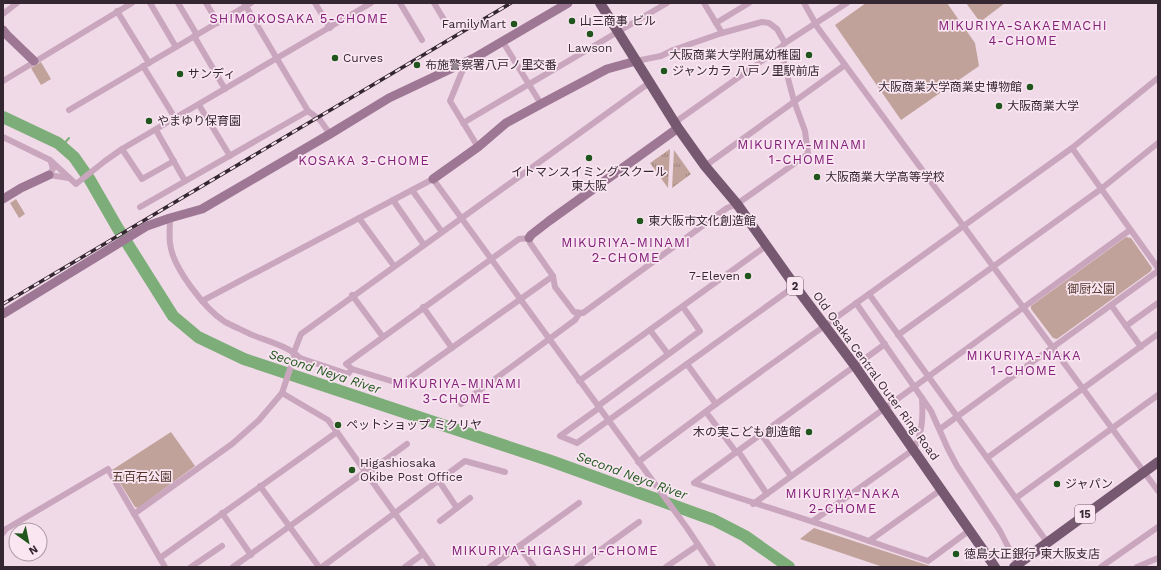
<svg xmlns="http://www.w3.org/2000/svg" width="1161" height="570" font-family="'Work Sans','Noto Sans JP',sans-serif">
<defs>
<pattern id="grass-tufts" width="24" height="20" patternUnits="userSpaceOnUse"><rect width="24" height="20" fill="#c0a29a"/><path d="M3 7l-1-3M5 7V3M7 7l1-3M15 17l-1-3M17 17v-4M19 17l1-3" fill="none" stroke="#9d847e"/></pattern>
</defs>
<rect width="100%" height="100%" fill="#f1dae8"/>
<!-- grass -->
<g fill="url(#grass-tufts)">
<polygon points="670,149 668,188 650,163"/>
<polygon points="674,150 691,174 672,188"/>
</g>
<!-- green -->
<g fill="#c0a29a">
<polygon points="866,3 947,3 975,43 979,66 901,120 835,25"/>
<polygon points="966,3 1005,3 980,22"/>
<polygon points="41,62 51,79 41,85 31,68"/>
<polygon points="16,199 25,214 19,218 10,203"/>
<polygon points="1126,237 1131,238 1152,268 1151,271 1057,339 1053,338 1031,309 1031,306"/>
<polygon points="171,432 195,466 138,508 135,507 112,470"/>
<polygon points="814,528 933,567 883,567 800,539"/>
</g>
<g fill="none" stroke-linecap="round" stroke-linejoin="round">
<!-- stream -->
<polyline stroke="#7dae79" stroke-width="2" points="62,146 69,138"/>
<!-- river -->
<polyline stroke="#7dae79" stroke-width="12" points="3,117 58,143 74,157 90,180 117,227 173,316 198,337 244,359 551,461 714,520 745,536 789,567"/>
<!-- street -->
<g stroke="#c9a6bd" stroke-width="6">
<polyline points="150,3 176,47"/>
<polyline points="178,3 197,35"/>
<polyline points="206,3 218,23"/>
<polyline points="244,3 308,111 320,120 330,134"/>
<polyline points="315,3 330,28"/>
<polyline points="400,3 422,40"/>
<polyline points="434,3 446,23"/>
<polyline points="704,3 722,33"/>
<polyline points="804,3 818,28 1158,491"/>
<polyline points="117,11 149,63"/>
<polyline points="3,14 17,3"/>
<polyline points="716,23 749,3"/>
<polyline points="194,36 225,89"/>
<polyline points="503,42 541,104"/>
<polyline points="636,61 661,56 673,50 722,33 762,22 769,23 777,29 785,43"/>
<polyline points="466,62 450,101 478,147"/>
<polyline points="143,66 175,118"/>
<polyline points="3,81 132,3"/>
<polyline points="199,105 230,156"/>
<polyline points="69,110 251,3"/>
<polyline points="463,123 667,3"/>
<polyline points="674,123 780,48 785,43 847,3"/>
<polyline points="156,130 185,181"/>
<polyline points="3,137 50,160 76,184 105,161 122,149 371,3"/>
<polyline points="1072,148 1158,268"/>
<polyline points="122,149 142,179 174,161"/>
<polyline points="51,162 53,169 49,175 69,178"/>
<polyline points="705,166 845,65"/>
<polyline points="412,190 442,232"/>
<polyline points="393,200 424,245"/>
<polyline points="140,207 308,111"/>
<path d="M 170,218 C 170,226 169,235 170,243 C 172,267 205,309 225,322 C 233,326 242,330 250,334 C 266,341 287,345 300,358 L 348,374 L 352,369 L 401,384 L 553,276"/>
<polyline points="359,218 394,266"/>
<polyline points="869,294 987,458"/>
<polyline points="352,295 383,337"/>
<polyline points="202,301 433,179 687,528 713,567"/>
<polyline points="856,303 931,411 948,449 957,466 1000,531 1017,564"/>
<polyline points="1111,305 1141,347"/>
<polyline points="423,307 452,348"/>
<polyline points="1126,326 1158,303"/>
<polyline points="650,330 668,354"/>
<polyline points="898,335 1101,189 1158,143"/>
<path d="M 885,344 L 694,483 C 752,503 811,520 869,541 L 942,489"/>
<polyline points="687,364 716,404"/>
<polyline points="352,369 346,364 519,239 529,238 530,243 553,276 555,287 574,312 583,313 727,208 737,204 808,154 805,131 794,101 780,48"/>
<polyline points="579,381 766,246"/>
<polyline points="282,393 328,420 337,432"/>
<polyline points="461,404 575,320 579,314"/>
<polyline points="598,406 700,331 683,307"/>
<polyline points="599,408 560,436 577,443 795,286"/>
<polyline points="706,412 736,452"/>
<polyline points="940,429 1158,271"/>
<polyline points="761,434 791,476"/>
<polyline points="738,451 767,494"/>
<polyline points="638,462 716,404 1072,148 1158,78"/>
<polyline points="366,474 407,444"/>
<polyline points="439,481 457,508"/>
<polyline points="260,486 319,567"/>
<polyline points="1016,498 1158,395"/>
<polyline points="753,504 1130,230"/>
<polyline points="222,513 251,555"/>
<polyline points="134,514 232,444 259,420 282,393 293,360 294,352 301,334 649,83"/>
<polyline points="440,521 470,498"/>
<path d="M 813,521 L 913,450 C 923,434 923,416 922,398"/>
<polyline points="3,533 6,529 108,469 165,567"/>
<polyline points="869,541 928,561 970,530"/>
<polyline points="1047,542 987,458 1158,334"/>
<polyline points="519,546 534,567"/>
<polyline points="160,558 337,432 433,567"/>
<polyline points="191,567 222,546"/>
<polyline points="233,567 365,472"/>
<polyline points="322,567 465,461 505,472"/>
<polyline points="405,567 423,554"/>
<polyline points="490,567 579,503"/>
<polyline points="577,567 639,522"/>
<polyline points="666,567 698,545"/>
<polyline points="1101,567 1158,527"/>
<polyline points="1137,567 1158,558"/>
</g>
<!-- secondary -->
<g stroke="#9d7794" stroke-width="9">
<polyline points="3,30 7,35 34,61"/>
<polyline points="433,179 478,147 506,123 541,104 607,69 636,61"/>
<polyline points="3,199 21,188 49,175"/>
<polyline points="529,238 531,235 549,221 678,128"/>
<polyline points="3,314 147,226 170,218 202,209 330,134 389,98 476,57 568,3"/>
</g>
<!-- primary -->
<g stroke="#775871" stroke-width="10">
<polyline points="600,3 678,128 705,166 737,204 795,286 855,366 995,567"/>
<polyline points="1014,567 1158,462"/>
</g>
<defs>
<polyline id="rail" points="3,304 511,3"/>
</defs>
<!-- rail casing -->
<use href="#rail" stroke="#352732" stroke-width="3.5"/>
<!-- rail -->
<use href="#rail" stroke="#f9e6f1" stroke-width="2" stroke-dasharray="6" stroke-linecap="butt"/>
</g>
<!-- markers -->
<g fill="#20561d" stroke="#f9e6f1" stroke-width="1.5">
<circle cx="572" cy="21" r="4"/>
<circle cx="514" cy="24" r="4"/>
<circle cx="590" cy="34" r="4"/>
<circle cx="809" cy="55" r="4"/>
<circle cx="335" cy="58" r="4"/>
<circle cx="417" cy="65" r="4"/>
<circle cx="664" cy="71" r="4"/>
<circle cx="180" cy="74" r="4"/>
<circle cx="1030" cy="87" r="4"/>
<circle cx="999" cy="106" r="4"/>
<circle cx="149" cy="121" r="4"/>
<circle cx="589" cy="158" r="4"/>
<circle cx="817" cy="177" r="4"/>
<circle cx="640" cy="221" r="4"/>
<circle cx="748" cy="276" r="4"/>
<circle cx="338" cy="425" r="4"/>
<circle cx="809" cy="432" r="4"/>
<circle cx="352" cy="470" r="4"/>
<circle cx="1057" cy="484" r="4"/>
<circle cx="956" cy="554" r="4"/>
</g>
<g text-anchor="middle" stroke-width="3.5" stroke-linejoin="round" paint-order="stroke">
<!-- shield labels -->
<g fill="#f9e6f1" stroke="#70606b" stroke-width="1">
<rect x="787" y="277" width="16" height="18" rx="3"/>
<rect x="1075" y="505" width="20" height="18" rx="3"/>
</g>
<g font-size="11" font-weight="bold" fill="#352732">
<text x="795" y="290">2</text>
<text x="1085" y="518">15</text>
</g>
<!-- poi labels -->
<g font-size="12" fill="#352732" stroke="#f9e6f1" text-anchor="start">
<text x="580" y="25">山三商事 ビル</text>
<text x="506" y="28" text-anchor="end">FamilyMart</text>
<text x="590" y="52" text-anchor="middle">Lawson</text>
<text x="801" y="59" text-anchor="end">大阪商業大学附属幼稚園</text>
<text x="343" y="62">Curves</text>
<text x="425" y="69">布施警察署八戸ノ里交番</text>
<text x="672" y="75">ジャンカラ 八戸ノ里駅前店</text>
<text x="188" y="78">サンディ</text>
<text x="1022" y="91" text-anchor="end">大阪商業大学商業史博物館</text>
<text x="1007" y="110">大阪商業大学</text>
<text x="157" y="125">やまゆり保育園</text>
<text x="589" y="176" text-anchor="middle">イトマンスイミングスクール<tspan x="589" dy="14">東大阪</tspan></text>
<text x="825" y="181">大阪商業大学高等学校</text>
<text x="648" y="225">東大阪市文化創造館</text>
<text x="740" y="280" text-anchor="end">7-Eleven</text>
<text x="346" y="429">ペットショップ ミクリヤ</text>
<text x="801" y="436" text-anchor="end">木の実こども創造館</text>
<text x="360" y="467">Higashiosaka<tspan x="360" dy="14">Okibe Post Office</tspan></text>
<text x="1065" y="488">ジャパン</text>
<text x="964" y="558">徳島大正銀行 東大阪支店</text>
</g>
<!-- park labels -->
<g font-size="12" fill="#53342b" stroke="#f9e6f1">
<text x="1091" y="293">御厨公園</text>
<text x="142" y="481">五百石公園</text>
</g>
<!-- street labels -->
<g font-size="12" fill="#352732" stroke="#f9e6f1">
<text transform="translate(876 376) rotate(54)" y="4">Old Osaka Central Outer Ring Road</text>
</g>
<!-- neighbourhood labels -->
<g font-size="13" letter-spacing="1" fill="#842079" stroke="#f9e6f1">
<text x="299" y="23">SHIMOKOSAKA 5-CHOME</text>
<text x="1023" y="30">MIKURIYA-SAKAEMACHI<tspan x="1023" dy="15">4-CHOME</tspan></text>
<text x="802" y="149">MIKURIYA-MINAMI<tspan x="802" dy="15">1-CHOME</tspan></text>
<text x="364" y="165">KOSAKA 3-CHOME</text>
<text x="626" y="247">MIKURIYA-MINAMI<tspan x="626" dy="15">2-CHOME</tspan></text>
<text x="1024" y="360">MIKURIYA-NAKA<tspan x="1024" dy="15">1-CHOME</tspan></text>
<text x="457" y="388">MIKURIYA-MINAMI<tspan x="457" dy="15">3-CHOME</tspan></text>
<text x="843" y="498">MIKURIYA-NAKA<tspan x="843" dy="15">2-CHOME</tspan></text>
<text x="555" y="555">MIKURIYA-HIGASHI 1-CHOME</text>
</g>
<!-- water labels -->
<g font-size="13" font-style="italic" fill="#20561d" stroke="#f9e6f1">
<text transform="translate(325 371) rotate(18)" y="5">Second Neya River</text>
<text transform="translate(632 475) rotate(20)" y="5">Second Neya River</text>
</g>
</g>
<!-- border -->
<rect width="1161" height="570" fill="none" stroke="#352732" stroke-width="8"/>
<!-- north arrow -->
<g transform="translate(28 542) rotate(147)"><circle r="19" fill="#f9e6f1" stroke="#ab9aa5"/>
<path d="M0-3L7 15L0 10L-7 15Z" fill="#20561d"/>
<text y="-6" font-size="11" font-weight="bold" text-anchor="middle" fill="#352732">N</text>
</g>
</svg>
